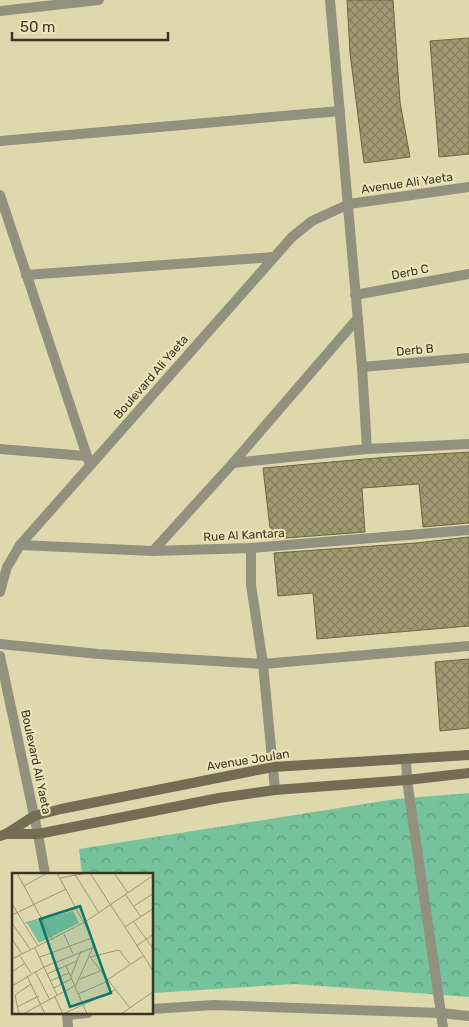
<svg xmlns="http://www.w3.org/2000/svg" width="469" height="1027" font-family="Rubik,sans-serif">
<defs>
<pattern id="park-crowns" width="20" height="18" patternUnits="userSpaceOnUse" patternTransform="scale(1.25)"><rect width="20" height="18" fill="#75c29d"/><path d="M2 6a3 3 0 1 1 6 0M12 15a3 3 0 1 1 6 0" fill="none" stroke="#619e80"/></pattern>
<pattern id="building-cross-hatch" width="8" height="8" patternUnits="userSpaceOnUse" patternTransform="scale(1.25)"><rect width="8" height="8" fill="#a09a70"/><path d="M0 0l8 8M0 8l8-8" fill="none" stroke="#837e5c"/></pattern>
</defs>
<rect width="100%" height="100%" fill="#ded9ac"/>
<!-- park -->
<polygon fill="url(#park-crowns)" points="469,793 469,997 294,984 153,993 152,874 82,874 79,849 396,799"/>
<!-- building -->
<g fill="url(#building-cross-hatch)" stroke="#6c673e">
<polygon points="347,0 393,0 400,102 410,157 364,163 350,53"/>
<polygon points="469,38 469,154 439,157 430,41"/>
<polygon points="469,452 469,523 423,527 419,484 362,488 365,532 273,539 272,528 270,528 263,468 388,457"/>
<polygon points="469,537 469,626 317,639 313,593 278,596 274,553 416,543"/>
<polygon points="469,659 469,728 440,731 435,662"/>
</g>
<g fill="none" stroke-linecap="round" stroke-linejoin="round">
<!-- street -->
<g stroke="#92907e" stroke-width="10">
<polyline points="330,0 362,367 367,449"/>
<polyline points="0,11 99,0"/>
<polyline points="0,141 340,111"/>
<polyline points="0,195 90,465"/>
<polyline points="26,275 274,257"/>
<polyline points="355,295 469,274"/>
<polyline points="362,367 469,358"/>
<polyline points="0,449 86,456"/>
<polyline points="233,463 367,449 469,444"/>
<polyline points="20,545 153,551 251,548 469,530"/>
<polyline points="251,548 251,585 263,664 275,790"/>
<polyline points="153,551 233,463 358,318"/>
<polyline points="0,592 7,567 20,545 292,237 312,221 349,204 469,187"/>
<polyline points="0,644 98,654 263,664 469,646"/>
<polyline points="0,656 38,834 45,874"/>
<polyline points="406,759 407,780 443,1027"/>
<polyline points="152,1009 214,1005 441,1013 469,1016"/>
<polyline points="67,1013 68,1027"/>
<polyline points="67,1015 88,1013"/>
</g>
<!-- secondary -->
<g stroke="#716e53" stroke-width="10">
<polyline points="6,834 34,816 61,809 273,767 469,755"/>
<polyline points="0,836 6,834 38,834 219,798 275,790 407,780 469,773"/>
</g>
</g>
<g text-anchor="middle" stroke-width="4" stroke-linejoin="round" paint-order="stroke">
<!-- street labels -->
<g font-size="12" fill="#373523" stroke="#ebe6b9">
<text transform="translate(407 183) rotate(-8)" y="4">Avenue Ali Yaeta</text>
<text transform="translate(410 272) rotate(-11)" y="4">Derb C</text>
<text transform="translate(415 350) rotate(-5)" y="4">Derb B</text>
<text transform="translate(151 377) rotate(-49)" y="4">Boulevard Ali Yaeta</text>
<text transform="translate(244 535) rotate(-3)" y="4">Rue Al Kantara</text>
<text transform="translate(248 760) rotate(-9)" y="4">Avenue Joulan</text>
<text transform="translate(36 762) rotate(78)" y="4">Boulevard Ali Yaeta</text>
</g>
</g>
<!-- overview -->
<g transform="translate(12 873)">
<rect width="141" height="141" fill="#ded9ac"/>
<path d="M 61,38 L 67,50 L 27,70 L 15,50 Z" fill="#75c29d"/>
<path fill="none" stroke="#9b9775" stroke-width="1" d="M 5,0 L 41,67M 62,0 L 87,40M 78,0 L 142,99M 102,0 L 116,20M 48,5 L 75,0M 12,13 L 35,0M 113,21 L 129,44M 0,31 L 26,73M 122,33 L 142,20M 0,42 L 54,16M 122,49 L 142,77M 0,50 L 18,76M 13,50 L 63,36M 113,54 L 142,35M 52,61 L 61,81M 0,66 L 10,81M 124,73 L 142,61M 23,75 L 45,122M 8,83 L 19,100M 28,84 L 80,65M 78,84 L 118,135M 78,84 L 107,77 L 118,91M 0,86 L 73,49 L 142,2M 54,93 L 75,141M 23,98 L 38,127M 0,99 L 13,90M 35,101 L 65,88M 15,103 L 33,141M 59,103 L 69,78M 68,106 L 88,98M 95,107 L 131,83M 38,108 L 57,100M 0,113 L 32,94 L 80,75M 42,115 L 59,106M 66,121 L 96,108M 43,124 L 51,141M 5,134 L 27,123M 7,141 L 3,122 L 19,111M 11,141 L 64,112 L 81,74 L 80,65 L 45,0M 51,141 L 103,117M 109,141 L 142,118"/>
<path fill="#0f766e" fill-opacity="0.15" stroke="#0f766e" stroke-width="2.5" d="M 68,33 L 99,120 L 58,134 L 28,46 Z"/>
<rect width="141" height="141" fill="none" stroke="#373523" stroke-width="2.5"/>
</g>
<!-- scale -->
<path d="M12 32v8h156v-8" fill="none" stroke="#373523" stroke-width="2.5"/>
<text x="20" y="32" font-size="15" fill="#373523" stroke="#ebe6b9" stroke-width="4" paint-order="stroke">50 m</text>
</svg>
